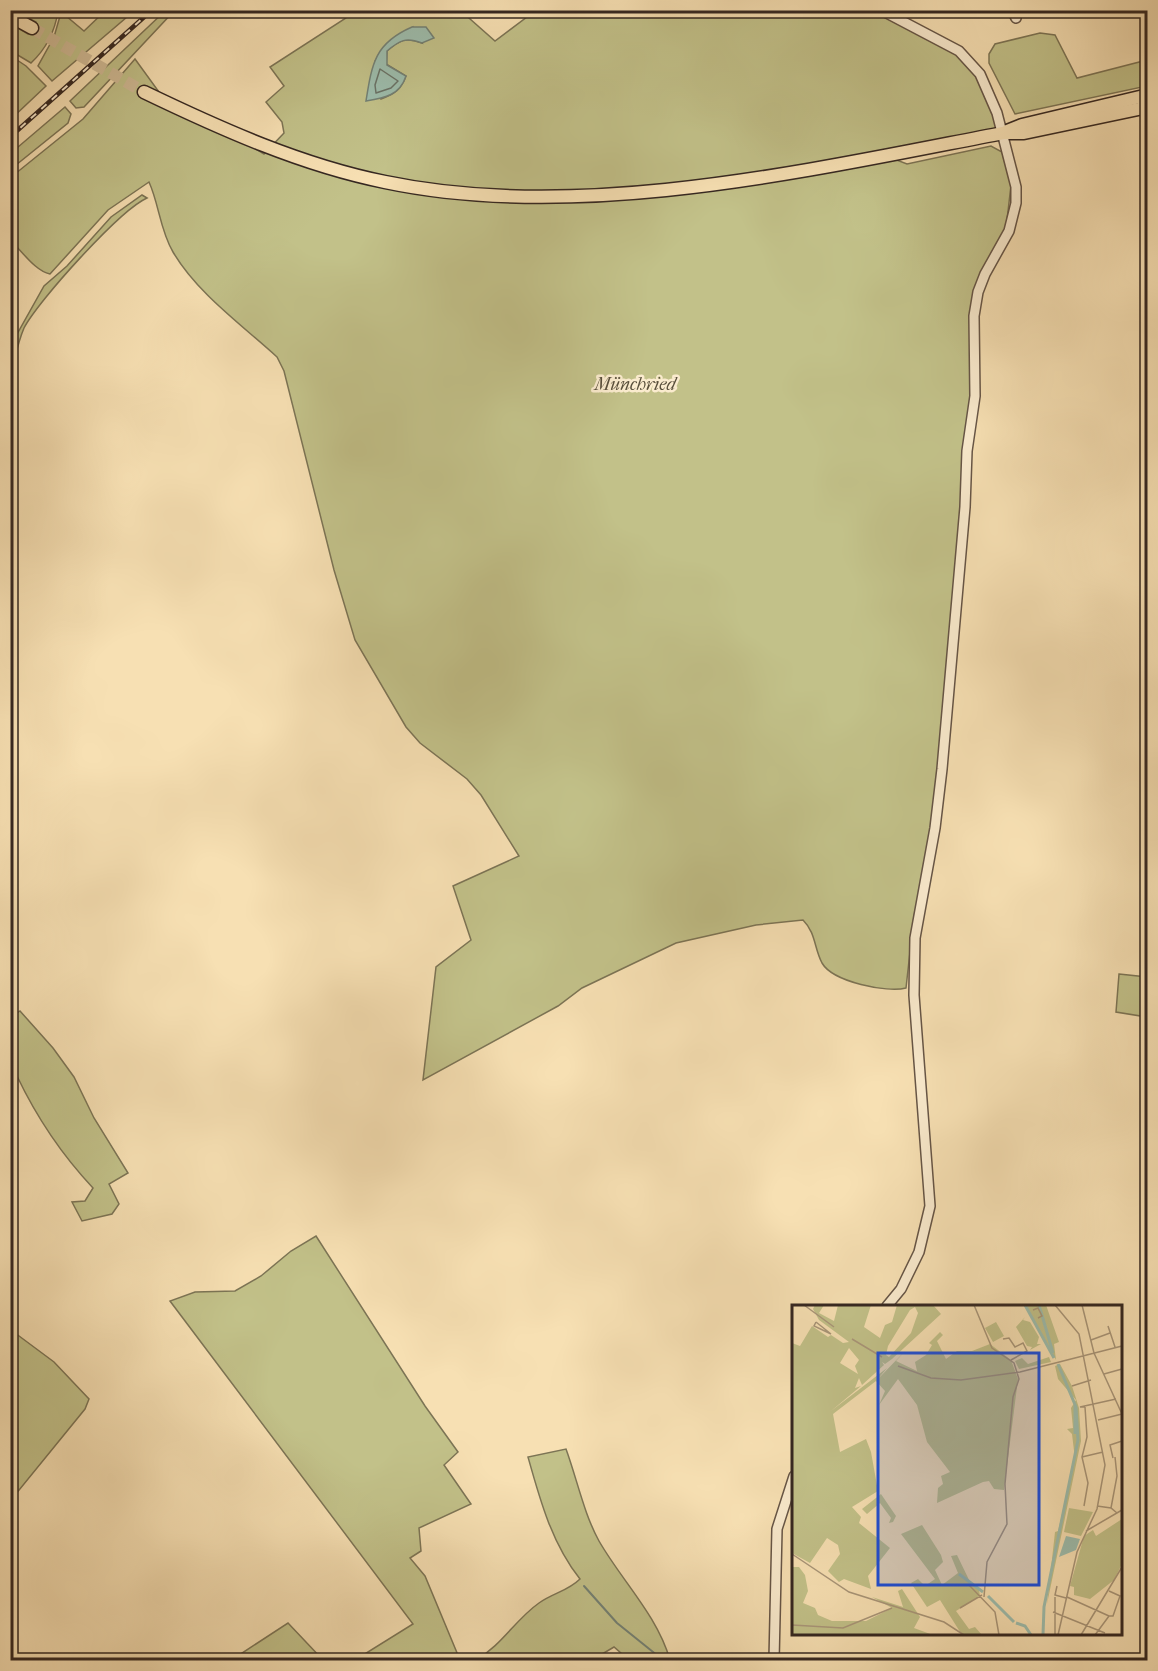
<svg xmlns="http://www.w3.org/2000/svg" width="1158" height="1671" font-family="'IM FELL French Canon',serif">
<rect width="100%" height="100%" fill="#f7e0b3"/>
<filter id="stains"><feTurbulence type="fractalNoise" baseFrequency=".00333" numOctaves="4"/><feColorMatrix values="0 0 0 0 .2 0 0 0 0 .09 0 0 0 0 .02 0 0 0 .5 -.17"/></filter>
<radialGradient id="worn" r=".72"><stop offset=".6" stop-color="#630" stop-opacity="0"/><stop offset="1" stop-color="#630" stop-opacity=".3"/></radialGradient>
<!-- green -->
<g fill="#c2c189" stroke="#7c7455" stroke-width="1.5" fill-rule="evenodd">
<polygon points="166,10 174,11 84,107 76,108 70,101"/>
<path d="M 15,11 L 58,11 C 55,31 46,49 31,63 L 11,51 L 11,24 L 28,34 L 36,22 Z"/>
<polygon points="105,11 134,11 52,81 38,66 54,37 60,16 66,16 84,31"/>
<path d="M 351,11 L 461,11 L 495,41 L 535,11 L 881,11 L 959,51 L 980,74 L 1003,133 L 886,156 L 907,164 L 991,146 L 1002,152 L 1011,185 L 1006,229 L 977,292 L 975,365 L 934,828 L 914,916 L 906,988 C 887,993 833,982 822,963 C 814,948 816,933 803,920 L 756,925 L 676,943 L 582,988 L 558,1006 L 423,1080 L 436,967 L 471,940 L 453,886 L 519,856 L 481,795 L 467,779 L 420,743 L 406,727 L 355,640 L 334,570 L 284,371 L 277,357 C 242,325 197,293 173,252 C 160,230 159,204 149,182 L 108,210 L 50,274 C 35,271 22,251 11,241 L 10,178 L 83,119 L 135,59 L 159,92 L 150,89 L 146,99 L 251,146 L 264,154 L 284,133 L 282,122 L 266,102 L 284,86 L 270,67 L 346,18 ZM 413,27 L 422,43 C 405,37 400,40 387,51 L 386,64 L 406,76 C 401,90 394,94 381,99 L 375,61 Z"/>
<polygon points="1040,33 1055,35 1077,78 1147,60 1147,86 1015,114 989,63 989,54 995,44"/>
<polygon points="11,56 26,66 46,86 11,119"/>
<polygon points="65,107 71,114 68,123 11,169 11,153"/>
<path d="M 142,195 L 147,198 C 120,210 38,301 24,328 C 18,342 15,358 11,373 L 16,336 L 44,286 L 67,266 L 111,217 Z"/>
<polygon points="1119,974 1147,977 1147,1017 1116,1012"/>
<path d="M 20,1011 L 53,1048 L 74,1077 L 94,1118 L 128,1173 L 109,1184 L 119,1204 L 112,1214 L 82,1221 L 72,1202 L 85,1201 L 93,1188 C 63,1156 36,1116 17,1076 L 11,1080 L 11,1017 Z"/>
<polygon points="316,1236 425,1406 458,1452 444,1465 471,1504 419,1528 421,1551 410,1558 425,1576 460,1660 355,1660 413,1624 170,1301 195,1292 235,1291 261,1276 291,1251"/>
<polygon points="11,1330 54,1362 89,1399 85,1409 11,1500"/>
<path d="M 566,1449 C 577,1479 584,1514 599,1541 C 622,1581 657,1615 670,1660 L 629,1660 L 614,1647 L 592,1660 L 476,1660 C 502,1645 516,1619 539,1603 C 553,1593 568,1591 580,1579 C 552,1544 540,1500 528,1457 Z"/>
<polygon points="288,1623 323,1660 238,1660 236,1657"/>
</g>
<!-- water -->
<path fill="#9dbdad" stroke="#738175" stroke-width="1.5" d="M 412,27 L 426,27 L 434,38 L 422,43 C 406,37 400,40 387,51 L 387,65 L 406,76 C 400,95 385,98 366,101 C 372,63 375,43 412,27 Z"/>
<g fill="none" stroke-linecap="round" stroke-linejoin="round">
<!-- shore -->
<polygon stroke="#697267" stroke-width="1.5" points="380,69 398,81 391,88 376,93 375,85"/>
<!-- stream -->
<polyline stroke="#738175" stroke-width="2" points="584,1586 617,1623 663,1660"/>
<!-- major-tunnel -->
<polyline stroke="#d0bb96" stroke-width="12" stroke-dasharray="12 6" stroke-linecap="butt" points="32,28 144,92"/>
<defs>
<g id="minor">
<polyline points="881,10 959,51 980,74 997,113 1016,187 1016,203 1009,231 985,274 978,292 974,316 975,396 967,451 965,507 942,769 935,828 915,938 914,995 930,1206 919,1252 901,1289 887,1306"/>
<polyline points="1016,18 1014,14 1021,10"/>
<polyline points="774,1660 777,1529 794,1476"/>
</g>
<g id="major">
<polyline points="10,16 32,28"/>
<path d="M 144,92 C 221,129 301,165 385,182 C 580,223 810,170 1003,133 L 1024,133 L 1148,107"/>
<polyline points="1007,131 1022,125 1148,95"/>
</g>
</defs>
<!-- minor casing -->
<use href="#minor" stroke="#665546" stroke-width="12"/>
<!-- major casing -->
<use href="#major" stroke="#352721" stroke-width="15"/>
<!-- minor -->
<use href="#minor" stroke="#faebce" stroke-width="9"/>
<!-- major -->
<use href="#major" stroke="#f7e0b3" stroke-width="12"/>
<defs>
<polyline id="rail" points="10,137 152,10"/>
</defs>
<!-- rail casing -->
<use href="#rail" stroke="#352721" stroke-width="4.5"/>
<!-- rail -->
<use href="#rail" stroke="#faebce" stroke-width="2" stroke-dasharray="7" stroke-linecap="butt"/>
</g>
<g text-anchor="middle" stroke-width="5" stroke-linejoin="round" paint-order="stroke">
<!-- park labels -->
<g font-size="18" font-style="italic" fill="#584e3b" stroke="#faebce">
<text x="635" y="390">Münchried</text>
</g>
</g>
<!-- overview -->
<g transform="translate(792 1305)">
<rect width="330" height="330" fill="#f7e0b3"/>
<path d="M 23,0 L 32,0 L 27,8 L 42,16 L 46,0 L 79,0 L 72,22 L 88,33 L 93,20 L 100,17 L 105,0 L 141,0 L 149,9 L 100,54 L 93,59 L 90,57 L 92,60 L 70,80 L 67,73 L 63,83 L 69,81 L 39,106 L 95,63 L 85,75 L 114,45 L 104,56 L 125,66 L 123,57 L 134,50 L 140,40 L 137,38 L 148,27 L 151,30 L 145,36 L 154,54 L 165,46 L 180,46 L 198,39 L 219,55 L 226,74 L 212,185 L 202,184 L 197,176 L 191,177 L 145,198 L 146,183 L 151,179 L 149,171 L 158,167 L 135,137 L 125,100 L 106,74 L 87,100 L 93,86 L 84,76 L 41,109 L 48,147 L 74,134 L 79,147 L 86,186 L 60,202 L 69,212 L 67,218 L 98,243 L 76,271 L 79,284 L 52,274 L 47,277 L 36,266 L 48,249 L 46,240 L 35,233 L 18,258 L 0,248 L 0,38 L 8,41 L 20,21 L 36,32 L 39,30 L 51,38 L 57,37 L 27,15 L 21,4 ZM 123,2 L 126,8 L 119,28 L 97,52 L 94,50 L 96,41 L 118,5 ZM 57,43 L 67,55 L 63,61 L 66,69 L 48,58 ZM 233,0 L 254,0 L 267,37 L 262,39 L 264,55 ZM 233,12 L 231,15 L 238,17 L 247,32 L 245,39 L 249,39 L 238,45 L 240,42 L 235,41 L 224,22 ZM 204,17 L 212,31 L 201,37 L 193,23 ZM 230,53 L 236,59 L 257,52 L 259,57 L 227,64 L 223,56 ZM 268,59 L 280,81 L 287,103 L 289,136 L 255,299 L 263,227 L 266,226 L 283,154 L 280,129 L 275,124 L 281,123 L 279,103 L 284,95 L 266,74 L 263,61 ZM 89,189 L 104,211 L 101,217 L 97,218 L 99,213 L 88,198 L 75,209 L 70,204 ZM 277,203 L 301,207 L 289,231 L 272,227 ZM 330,214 L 330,259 L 322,275 L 298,294 L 282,290 L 282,282 L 278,281 L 292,231 L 301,225 L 304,231 ZM 130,220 L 149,250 L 151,257 L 143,265 L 150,280 L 166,268 L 159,251 L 165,250 L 179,279 L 187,285 L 188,291 L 164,306 L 177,324 L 183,322 L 190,330 L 170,330 L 148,295 L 135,302 L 119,278 L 126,274 L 133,281 L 143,274 L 109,229 ZM 0,262 L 7,262 L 13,270 L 16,286 L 11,298 L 23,303 L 26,310 L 40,316 L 74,316 L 100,303 L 80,292 L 111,302 L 106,286 L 110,284 L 128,312 L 122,323 L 141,330 L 0,330 Z" fill="#c2c189" fill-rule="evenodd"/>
<path d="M 274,231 L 288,234 L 284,245 L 267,252 Z" fill="#9dbdad"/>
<path fill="none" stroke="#9dbdad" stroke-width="3" d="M 233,0 L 262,53M 247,0 L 261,48M 283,99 L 283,129M 167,269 L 191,287M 196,291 L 222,317M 224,318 L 233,321 L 239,330M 251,330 L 252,302 L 286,135 L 284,102 L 266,59"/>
<path fill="none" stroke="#a99679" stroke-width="1.5" d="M 12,0 L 42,22M 182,0 L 200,43 L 222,58 L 227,74 L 221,92 L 213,179 L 215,219 L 195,257 L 192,292M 263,0 L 287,29 L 313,160 L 305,204 L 285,247 L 266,330M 290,0 L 302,48 L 330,109M 241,5 L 246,3 L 250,11 L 246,13M 24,17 L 22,21 L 39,29M 24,17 L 39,29M 316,21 L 323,42M 60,34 L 90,52M 211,34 L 217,33 L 223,42 L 231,38 L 235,46 L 219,55M 299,35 L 318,28M 106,61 L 139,73 L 169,75 L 228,67 L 330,41M 312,69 L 330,64M 280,81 L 299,75M 293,102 L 288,102 L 324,94M 306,115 L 330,109M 290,152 L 311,147M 321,153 L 318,140 L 330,136M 292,201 L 296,178 L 290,152 L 295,132 L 293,102M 305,201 L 319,203 L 325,208M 319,203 L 325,171 L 323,152M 294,226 L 330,205M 0,249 L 57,287 L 152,317 L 172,330M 177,280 L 203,307 L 207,330M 265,281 L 263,290 L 274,293M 263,292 L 263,330M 275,292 L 317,311M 168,303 L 190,290M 261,307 L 313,328M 0,320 L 51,323 L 100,303M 289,330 L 330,262M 303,330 L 317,311 L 321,311 L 328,291 L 317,286"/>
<path fill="#1d4ed8" fill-opacity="0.15" stroke="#1d4ed8" stroke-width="3" d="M 86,48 L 247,48 L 247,280 L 86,280 Z"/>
<rect width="330" height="330" fill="none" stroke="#352721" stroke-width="3"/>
</g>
<!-- margin -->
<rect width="1158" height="1671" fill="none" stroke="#f7e0b3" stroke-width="36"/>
<rect x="12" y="12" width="1134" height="1647" fill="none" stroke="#352721" stroke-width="3"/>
<rect x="18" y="18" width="1122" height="1635" fill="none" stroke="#352721" stroke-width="1.5"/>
<rect width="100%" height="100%" filter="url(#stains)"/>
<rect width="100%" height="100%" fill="url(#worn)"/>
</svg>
